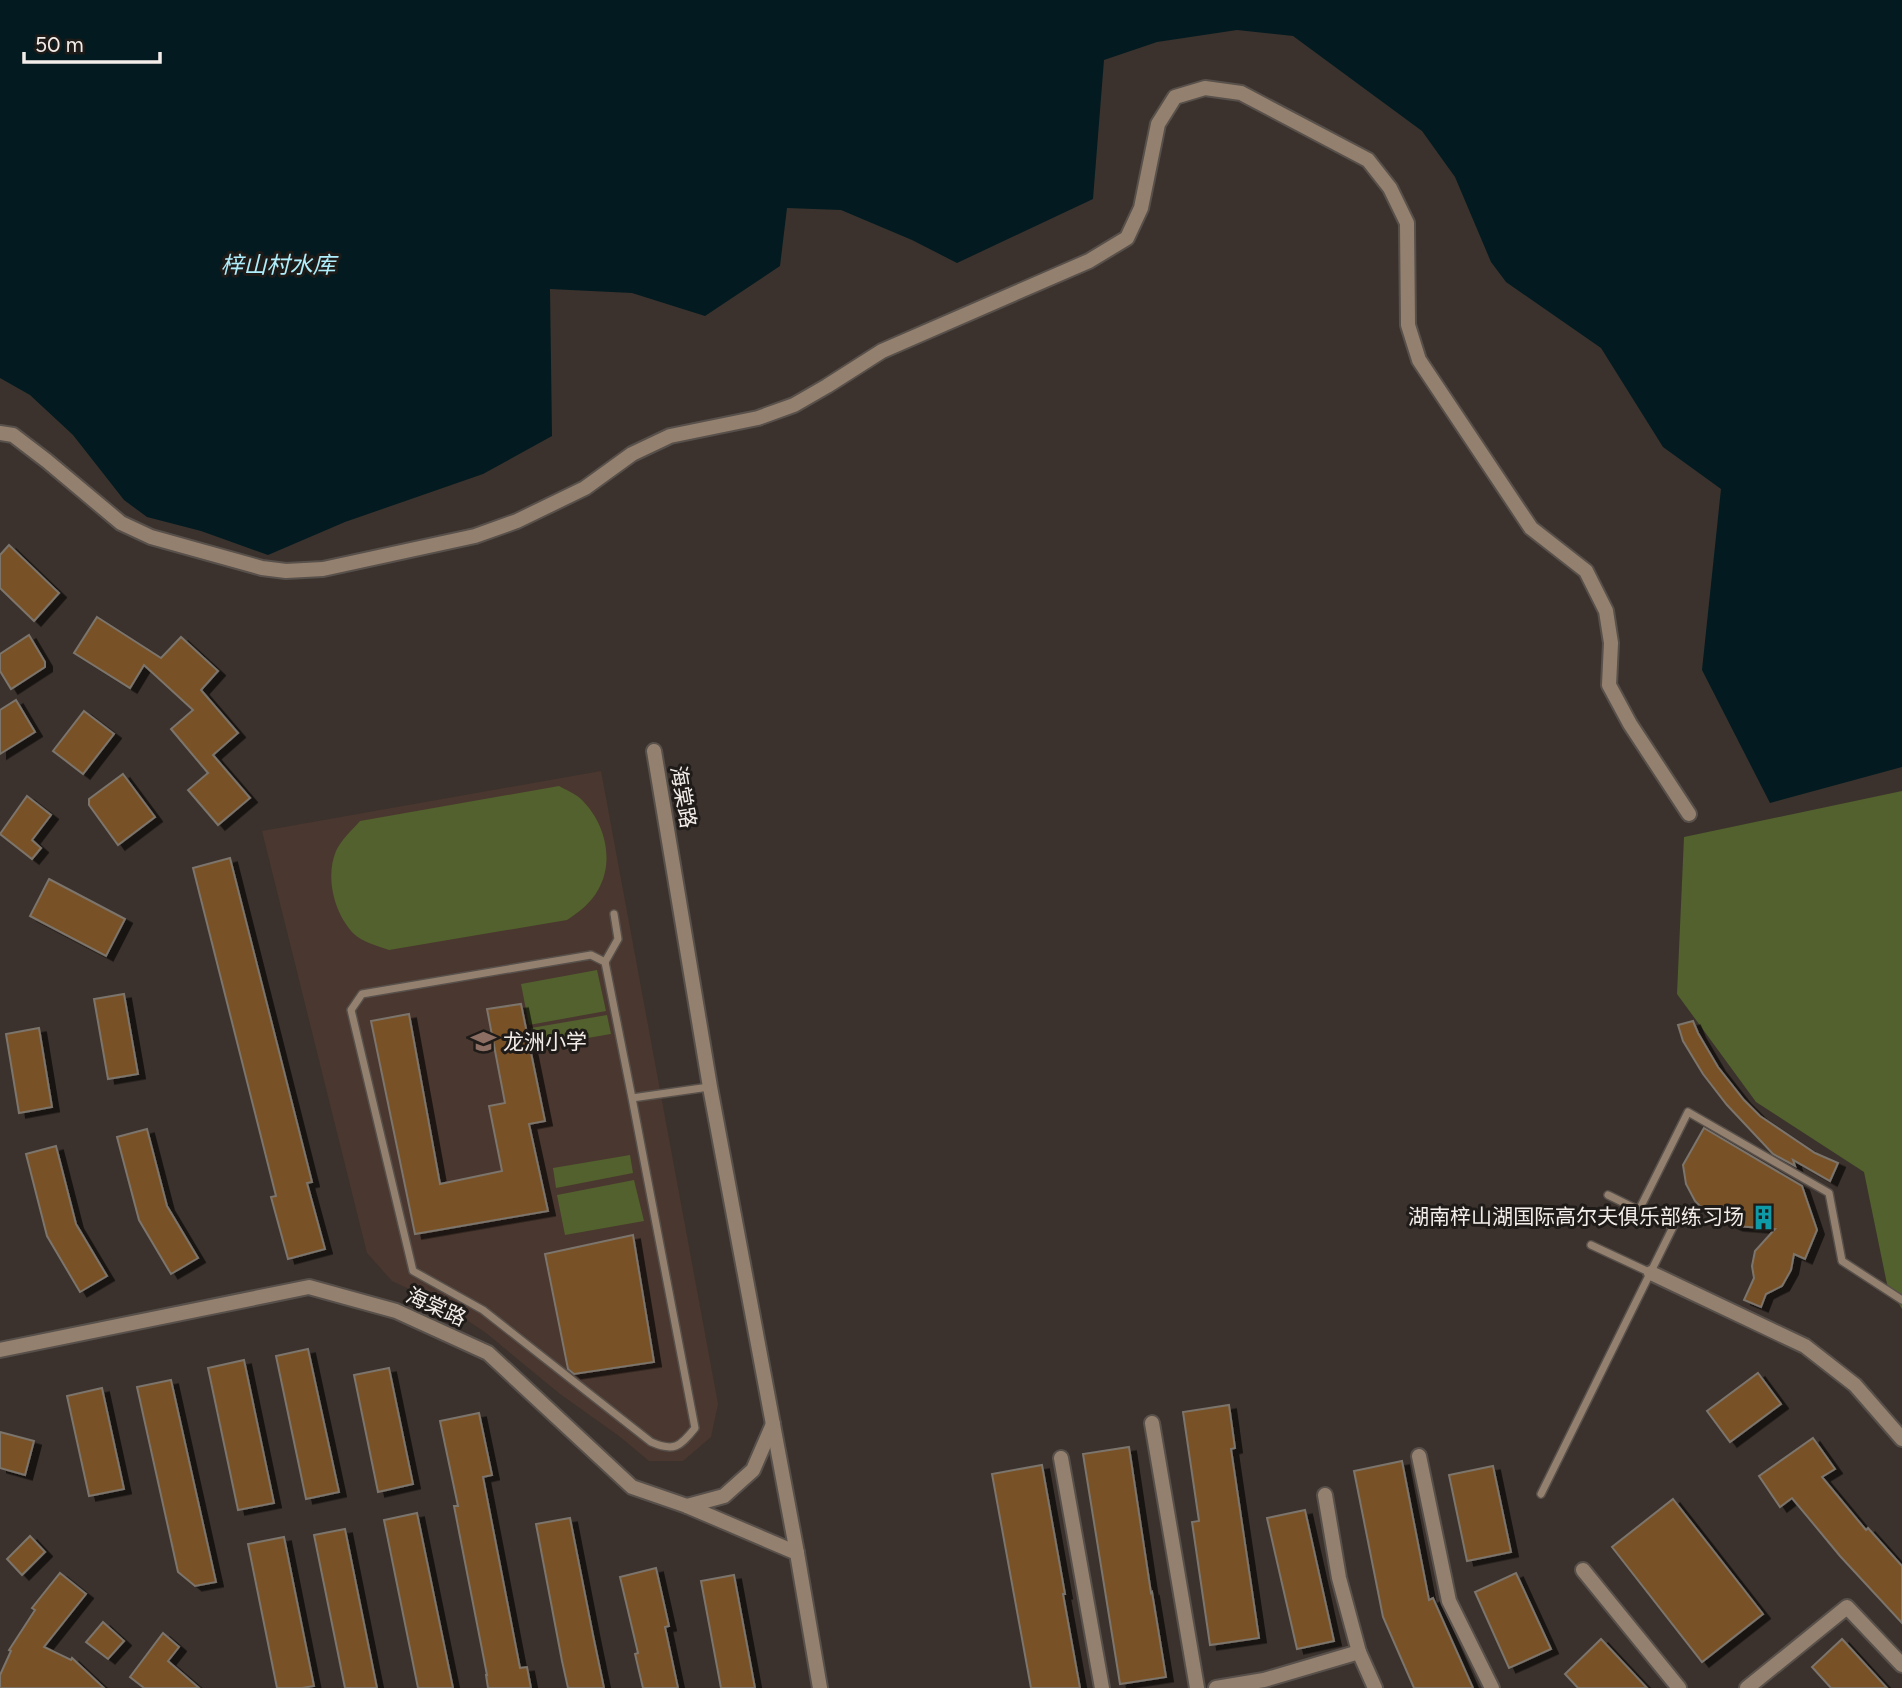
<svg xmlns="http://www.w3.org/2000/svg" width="1902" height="1688" font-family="Figtree,'Noto Sans SC',sans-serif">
<defs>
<filter id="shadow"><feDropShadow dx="7" dy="4.5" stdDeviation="0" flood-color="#0009"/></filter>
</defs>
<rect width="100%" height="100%" fill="#3b322d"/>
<!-- education -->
<polygon fill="#4a372f" points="601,771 718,1404 711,1437 683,1461 649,1461 619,1436 560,1394 486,1333 449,1308 392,1281 367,1253 262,831"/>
<!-- green -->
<g fill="#52612d">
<path d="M 559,786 C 566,790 576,794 582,800 C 605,823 615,861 598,890 C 591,903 579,912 567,920 L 389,950 C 378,946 362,942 354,934 C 334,914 325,877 336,851 C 341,840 352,830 360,821 Z"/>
<polygon points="1902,791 1902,1309 1887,1284 1864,1172 1756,1102 1677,994 1684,837"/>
<polygon points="597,970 606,1011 529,1025 521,984"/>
<polygon points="607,1015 611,1034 535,1047 531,1028"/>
<polygon points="630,1155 633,1173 556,1188 553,1168"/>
<polygon points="634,1180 644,1221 565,1235 557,1195"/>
</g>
<!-- water -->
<polygon fill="#031b20" points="0,0 1902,0 1902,767 1770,803 1702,670 1721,489 1663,447 1601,348 1506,282 1491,262 1455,177 1422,131 1293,36 1237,30 1157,42 1104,60 1093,199 957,263 912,240 841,210 787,208 780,266 705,316 632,293 550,289 552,436 483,474 345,522 268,555 201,531 147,517 124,500 73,435 30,395 0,378"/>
<!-- building -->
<g fill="#795125" stroke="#7c746c" stroke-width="2" filter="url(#shadow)">
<polygon points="9,545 59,593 34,621 0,588 0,555"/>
<polygon points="97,617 161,658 181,637 218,671 201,690 238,733 213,755 250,798 218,825 188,790 208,773 171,729 193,710 144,665 130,688 74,653"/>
<polygon points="29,635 45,662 45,667 11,689 0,671 0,654"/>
<polygon points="16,700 35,732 0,754 0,710"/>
<polygon points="84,711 114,734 83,774 53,751"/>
<polygon points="123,774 155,817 118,845 89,805 89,799"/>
<polygon points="27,796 51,815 32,840 41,848 32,859 0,834"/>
<polygon points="230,858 312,1182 307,1183 325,1249 288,1259 271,1197 276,1196 193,868"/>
<polygon points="49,879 125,919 106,956 30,916"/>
<polygon points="124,994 138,1074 108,1079 94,999"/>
<polygon points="521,1004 545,1121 529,1124 548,1211 415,1234 371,1021 409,1014 440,1184 502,1171 489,1106 505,1103 487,1009"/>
<polygon points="1693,1021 1698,1033 1718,1067 1744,1100 1760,1116 1815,1153 1838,1163 1830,1181 1793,1160 1795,1166 1773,1154 1727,1105 1703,1074 1683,1041 1678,1025"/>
<polygon points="39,1028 52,1107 19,1113 6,1034"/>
<polygon points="1704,1128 1802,1186 1817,1230 1805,1259 1794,1254 1791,1270 1782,1286 1766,1294 1761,1307 1744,1300 1754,1278 1752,1266 1755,1251 1775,1229 1736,1226 1708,1214 1695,1201 1686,1184 1683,1165"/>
<polygon points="147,1129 167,1206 198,1258 171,1274 139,1220 117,1137"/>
<polygon points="56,1146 76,1224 107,1276 80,1292 47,1236 26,1154"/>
<polygon points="633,1235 654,1362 574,1374 568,1369 545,1254"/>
<polygon points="308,1349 339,1492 306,1499 276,1356"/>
<polygon points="244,1360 274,1503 238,1510 208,1368"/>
<polygon points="389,1368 413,1484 378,1492 354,1375"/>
<polygon points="1758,1373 1781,1404 1730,1442 1707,1411"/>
<polygon points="171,1380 216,1582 195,1586 178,1572 137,1387"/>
<polygon points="102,1388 124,1489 89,1496 67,1396"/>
<polygon points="1229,1405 1235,1448 1231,1449 1259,1638 1210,1645 1192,1522 1199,1521 1183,1412"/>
<polygon points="479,1413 492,1475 483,1477 520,1668 527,1667 531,1688 488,1688 486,1675 487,1675 454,1506 458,1506 440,1421"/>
<polygon points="0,1432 34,1441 25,1475 0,1468"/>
<polygon points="1813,1438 1835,1469 1822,1477 1866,1530 1868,1528 1902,1566 1902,1623 1840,1556 1792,1498 1780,1507 1759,1476"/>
<polygon points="1129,1447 1151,1593 1152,1592 1166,1677 1120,1684 1083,1454"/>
<polygon points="1402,1461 1429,1600 1433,1598 1473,1688 1414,1688 1383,1617 1354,1471"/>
<polygon points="1042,1465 1065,1594 1063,1594 1080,1688 1031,1688 992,1474"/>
<polygon points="1493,1466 1511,1552 1467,1561 1449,1475"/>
<polygon points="1673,1499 1763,1614 1702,1662 1612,1547"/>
<polygon points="1305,1510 1334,1641 1297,1649 1267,1518"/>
<polygon points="417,1513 453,1688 418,1688 384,1520"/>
<polygon points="570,1518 593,1635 604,1688 568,1688 562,1661 536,1524"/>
<polygon points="345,1529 377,1688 345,1688 314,1535"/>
<polygon points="30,1536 45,1552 22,1575 7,1559"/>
<polygon points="284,1537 314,1686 302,1688 277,1688 248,1544"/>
<polygon points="656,1568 669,1626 665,1627 678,1688 643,1688 635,1654 638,1653 620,1577"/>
<polygon points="60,1573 86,1594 44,1647 71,1660 72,1658 104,1688 0,1688 0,1675 11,1651 9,1650 35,1610 32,1608"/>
<polygon points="1516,1573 1551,1649 1509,1668 1475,1592"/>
<polygon points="734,1575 755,1688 721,1688 701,1581"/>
<polygon points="103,1622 124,1641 108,1659 86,1642"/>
<polygon points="163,1633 179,1647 168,1661 199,1688 144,1688 130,1677"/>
<polygon points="1601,1639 1647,1688 1578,1688 1565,1674"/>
<polygon points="1842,1639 1887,1688 1831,1688 1812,1667"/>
</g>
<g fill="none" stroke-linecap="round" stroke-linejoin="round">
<defs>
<g id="service">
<polyline points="605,962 618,939 614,914"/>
<path d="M 632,1098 L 695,1428 C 680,1447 674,1452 651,1442 L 483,1310 L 413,1271 L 351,1010 L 362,994 L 591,955 L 605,962 L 632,1098 L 709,1087"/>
<polyline points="1639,1210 1688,1112 1829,1193 1842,1261 1902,1300"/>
<polyline points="1591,1245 1651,1273"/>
<polyline points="1541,1494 1673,1227 1608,1195"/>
</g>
<g id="minor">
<polyline points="0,433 13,435 47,461 121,523 151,537 262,568 286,571 323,569 475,536 517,521 585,488 632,454 670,436 758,418 794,405 827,386 882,351 1089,261 1127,238 1141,208 1158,124 1175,97 1205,88 1241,93 1368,160 1390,188 1407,223 1408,325 1419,360 1531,528 1586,571 1606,611 1611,643 1609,685 1630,724 1689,814"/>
<polyline points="1152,1423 1197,1688"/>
<polyline points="1419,1456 1449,1601 1492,1688"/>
<polyline points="1061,1458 1102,1688"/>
<polyline points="1325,1495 1339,1578 1359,1652 1375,1688"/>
<polyline points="1583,1570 1679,1688"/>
<polyline points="1216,1688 1264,1680 1359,1652"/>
<polyline points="1747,1688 1847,1607 1902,1665"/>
</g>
<g id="tertiary">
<polyline points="654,751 710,1087 797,1553"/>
<polyline points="1651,1273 1805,1346 1855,1385 1902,1439"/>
<polyline points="0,1350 309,1287 396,1311 488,1353 632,1487 687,1506 797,1553 820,1688"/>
<polyline points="687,1506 724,1496 753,1470 773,1424"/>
</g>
</defs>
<!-- service casing -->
<use href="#service" stroke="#58504b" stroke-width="10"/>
<!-- minor casing -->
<use href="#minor" stroke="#58504b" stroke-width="18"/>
<!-- tertiary casing -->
<use href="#tertiary" stroke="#58504b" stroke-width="18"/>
<!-- service -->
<use href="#service" stroke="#94806e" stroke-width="7"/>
<!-- minor -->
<use href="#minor" stroke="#94806e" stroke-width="14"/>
<!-- tertiary -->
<use href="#tertiary" stroke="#94806e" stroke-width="14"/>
</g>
<!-- icons -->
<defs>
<symbol id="school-bare" viewBox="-9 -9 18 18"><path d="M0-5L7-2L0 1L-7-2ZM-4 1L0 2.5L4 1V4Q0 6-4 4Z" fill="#8d6e63" stroke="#1f1b19" stroke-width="2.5" paint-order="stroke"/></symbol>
<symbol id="building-bare" viewBox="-9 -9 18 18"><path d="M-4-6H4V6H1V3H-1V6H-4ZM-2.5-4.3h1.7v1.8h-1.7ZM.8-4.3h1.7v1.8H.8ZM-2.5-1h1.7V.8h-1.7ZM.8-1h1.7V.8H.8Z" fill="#0f9aa8" stroke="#1f1b19" stroke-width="2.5" paint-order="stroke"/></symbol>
</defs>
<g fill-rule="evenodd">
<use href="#school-bare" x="466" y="1024" width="35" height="35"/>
<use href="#building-bare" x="1746" y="1200" width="35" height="35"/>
</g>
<g text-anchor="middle" stroke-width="6" stroke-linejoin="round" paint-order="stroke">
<!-- street labels -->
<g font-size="21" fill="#f3ede9" stroke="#1f1b19">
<text transform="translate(683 797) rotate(80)" y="7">海棠路</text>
<text transform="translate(436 1307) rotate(24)" y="7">海棠路</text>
</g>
<!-- poi labels -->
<g font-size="21" fill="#f3ede9" stroke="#1f1b19" text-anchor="start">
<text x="503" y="1049">龙洲小学</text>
<text x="1744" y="1224" text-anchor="end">湖南梓山湖国际高尔夫俱乐部练习场</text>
</g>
<!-- water labels -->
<g font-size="23" font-style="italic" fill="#afeefb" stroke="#1f1b19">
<text x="278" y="273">梓山村水库</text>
</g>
</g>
<!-- scale -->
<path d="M24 52v10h136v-10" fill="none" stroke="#f3ede9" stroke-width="3.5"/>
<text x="35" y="52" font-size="21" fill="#f3ede9" stroke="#1f1b19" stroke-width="5" paint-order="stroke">50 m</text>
</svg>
